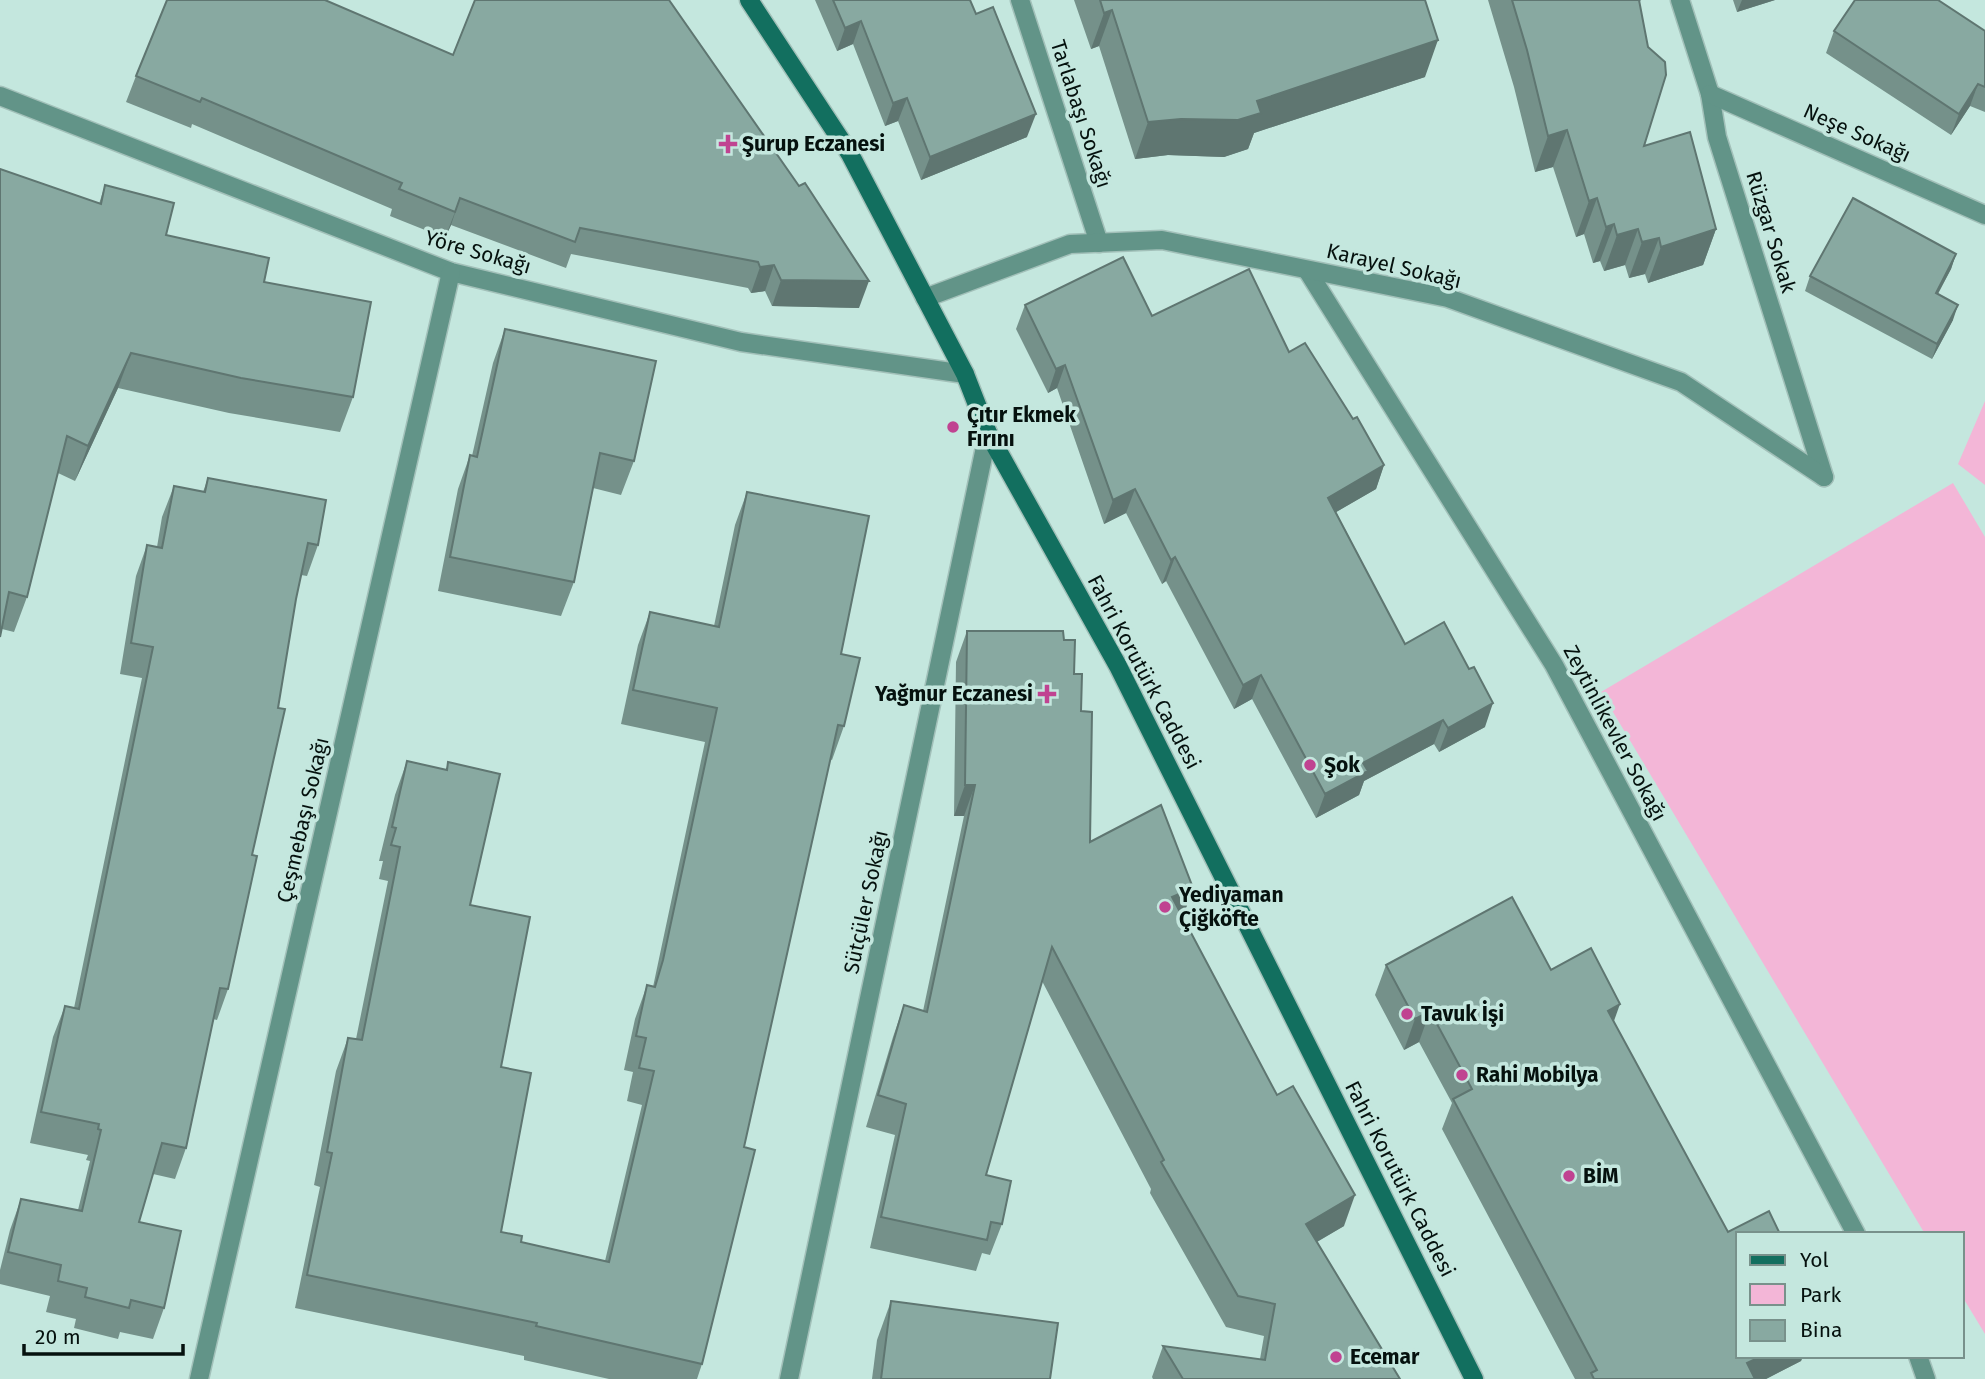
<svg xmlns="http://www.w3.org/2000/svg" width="1985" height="1379" font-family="'Fira Sans',sans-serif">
<rect width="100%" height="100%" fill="#c4e7de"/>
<!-- green -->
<g fill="#f3b6d7">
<polygon points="1985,401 1985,485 1958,464"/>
<polygon points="1953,483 1985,537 1985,1334 1962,1296 1962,1234 1925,1234 1601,692"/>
</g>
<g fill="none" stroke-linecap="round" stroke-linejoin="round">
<defs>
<g id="street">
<polyline points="1020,0 1099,243"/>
<polyline points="1680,0 1710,94 1717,137 1824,477"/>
<polyline points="1710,94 1985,215"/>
<polyline points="0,96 451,272 741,342 965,374"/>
<polyline points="1307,270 1554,665 1856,1234"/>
<polyline points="925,298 1070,244 1162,240 1448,298 1681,382 1824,477"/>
<polyline points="1918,1356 1926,1379"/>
<polyline points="199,1379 451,272"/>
<polyline points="789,1379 988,433"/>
</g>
<polyline id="secondary" points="749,0 850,154 965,374 988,433 1118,666 1474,1379"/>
</defs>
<!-- street casing -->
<use href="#street" stroke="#a2c0b9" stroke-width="21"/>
<!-- secondary casing -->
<use href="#secondary" stroke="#a2c0b9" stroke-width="21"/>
<!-- street -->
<use href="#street" stroke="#629488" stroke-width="18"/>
<!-- secondary -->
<use href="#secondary" stroke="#126f5f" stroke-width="18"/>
</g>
<!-- wall -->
<g fill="#75918a">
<polygon points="326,0 859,308 772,306 765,291 751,293 748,288 571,254 566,268 451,225 445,238 390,216 392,209 192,124 191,128 126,102 136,76"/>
<polygon points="815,0 970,0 1027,137 921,180 898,121 885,126 853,44 837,51"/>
<polygon points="1074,0 1425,0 1425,77 1254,133 1248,149 1224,157 1168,155 1135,159 1099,46 1091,49"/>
<polygon points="1488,0 1641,0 1639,3 1644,146 1716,229 1703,265 1648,283 1645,274 1629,278 1625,265 1604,271 1600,261 1593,263 1584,234 1576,237 1553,167 1535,172 1514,87"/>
<polygon points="1733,0 1775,0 1737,12"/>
<polygon points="1834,31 1985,31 1985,112 1970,106 1951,135 1826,53"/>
<polygon points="0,169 99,204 105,185 166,235 264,282 353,397 340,432 229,413 118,388 75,481 58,473 27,597 14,632 2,629"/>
<polygon points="1956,254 1951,269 1938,294 1953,320 1932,359 1805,291 1810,276"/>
<polygon points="1025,305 1152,316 1289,352 1353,419 1384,465 1376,489 1336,512 1405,644 1485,727 1439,752 1434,744 1364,781 1359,795 1316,818 1252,699 1234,709 1166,581 1162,584 1126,513 1104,524 1057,388 1048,393 1016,329"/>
<polygon points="505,329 634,461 621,495 593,488 574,582 561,616 438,591 458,489 470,455 472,456 493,363"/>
<polygon points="208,478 318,545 307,576 301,575 296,599 228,989 217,1020 213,1019 186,1148 175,1179 153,1174 139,1222 164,1308 153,1339 120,1332 118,1339 74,1328 76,1319 46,1312 50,1296 0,1284 0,1270 10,1230 21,1199 78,1210 90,1161 86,1160 88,1155 30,1143 53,1037 65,1006 74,1008 142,678 120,674 136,576 147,545 157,547 162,517 174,486 203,492"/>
<polygon points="747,492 841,654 844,726 832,760 830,759 744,1147 702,1364 697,1379 609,1379 524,1360 524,1356 295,1308 320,1187 314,1185 336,1071 348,1038 356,1039 388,881 379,879 383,861 379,861 395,795 407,761 446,770 448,762 470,905 501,1067 501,1232 521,1242 605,1261 642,1105 627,1101 633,1072 624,1070 635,1019 647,985 653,987 705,742 621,724 638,645 650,612 714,626 735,525"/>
<polygon points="967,631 1064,640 1074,674 1081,711 1090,842 1193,888 1183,917 1344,1226 1317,1242 1400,1379 1153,1379 1152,1377 1163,1346 1260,1359 1264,1336 1226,1327 1150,1193 1151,1189 1042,981 986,1175 1002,1224 990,1255 982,1253 976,1271 870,1248 895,1135 866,1127 893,1037 904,1005 923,1011 964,816 954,816 956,662"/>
<polygon points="1386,965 1551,970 1614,1022 1738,1356 1803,1356 1801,1361 1766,1379 1575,1379 1442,1129 1452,1103 1419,1042 1404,1050 1375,995"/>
<polygon points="891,1301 1050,1379 872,1379 877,1340"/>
</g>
<!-- shaded-wall -->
<g fill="#5f7671">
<polygon points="1742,0 1775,0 1737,12"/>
<polygon points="1112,10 1099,46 1091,49 1104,13"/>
<polygon points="861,21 853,44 837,51 845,28"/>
<polygon points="1438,40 1425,77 1254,133 1248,149 1224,157 1168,155 1135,159 1148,122 1257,101"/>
<polygon points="1978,84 1970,106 1951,135 1959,114"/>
<polygon points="907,98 898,121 885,126 893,103"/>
<polygon points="1036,114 1027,137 921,180 930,157"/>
<polygon points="1567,130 1553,167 1535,172 1548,136"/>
<polygon points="460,198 451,225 445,238 455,212"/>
<polygon points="1597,198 1584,234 1576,237 1589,201"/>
<polygon points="1614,224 1600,261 1593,263 1606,227"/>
<polygon points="1638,229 1625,265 1604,271 1617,235"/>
<polygon points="1716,229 1703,265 1648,283 1661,247"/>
<polygon points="1659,238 1645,274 1629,278 1642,242"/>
<polygon points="1956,254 1951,269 1930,308 1936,293"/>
<polygon points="774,265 765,291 751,293 760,267"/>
<polygon points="781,280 869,281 859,308 772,306"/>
<polygon points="1958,305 1953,320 1932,359 1937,344"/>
<polygon points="131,353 118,388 75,481 88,446"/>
<polygon points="1065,365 1057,388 1048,393 1056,369"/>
<polygon points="1384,465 1376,489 1319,522 1328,498"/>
<polygon points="1135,489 1126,513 1104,524 1113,500"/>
<polygon points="1175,557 1166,581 1162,584 1171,560"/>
<polygon points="1261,675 1252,699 1234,709 1243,685"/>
<polygon points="1493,703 1485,727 1439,752 1448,728"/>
<polygon points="1443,720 1434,744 1364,781 1359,795 1316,818 1325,794 1363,763"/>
<polygon points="965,785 975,785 964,816 954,816"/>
<polygon points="1193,888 1182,919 1172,897"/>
<polygon points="1620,1004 1609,1035 1608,1011"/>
<polygon points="1430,1011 1419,1042 1404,1050 1415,1019"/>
<polygon points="1355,1195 1344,1226 1294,1255 1306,1224"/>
<polygon points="1762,1356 1803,1356 1801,1361 1766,1379 1741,1379 1747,1363"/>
</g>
<!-- building -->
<g fill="#88a9a1" stroke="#5f7671" stroke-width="2">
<polygon points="167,0 325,0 453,55 475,0 669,0 799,186 805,183 869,281 781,280 774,265 760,267 758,262 580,228 575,242 460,198 455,212 399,189 402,183 202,98 200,102 136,76"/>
<polygon points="833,0 970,0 976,14 993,7 1036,114 930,157 907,98 893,103 861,21 845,28"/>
<polygon points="1100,0 1425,0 1438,40 1257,101 1261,113 1238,120 1181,119 1148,122 1112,10 1104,13"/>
<polygon points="1512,0 1639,0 1648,47 1665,62 1666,75 1644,146 1690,132 1716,229 1661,247 1659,238 1642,242 1638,229 1617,235 1614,224 1606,227 1597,198 1589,201 1567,130 1548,136 1527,50"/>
<polygon points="1855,0 1938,0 1985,31 1985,87 1978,84 1959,114 1834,31"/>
<polygon points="0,169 101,204 105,185 174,203 166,235 269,258 264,282 371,302 353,397 241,378 131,353 88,446 67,436 27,597 9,592 0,637"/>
<polygon points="1853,198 1956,254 1936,293 1958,305 1937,344 1810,276"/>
<polygon points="1123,257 1152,316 1249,269 1289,352 1305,343 1353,419 1357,417 1384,465 1328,498 1405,644 1444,622 1469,669 1474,667 1493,703 1448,728 1443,720 1363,763 1368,771 1325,794 1261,675 1243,685 1175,557 1171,560 1135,489 1113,500 1065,365 1056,369 1025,305"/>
<polygon points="505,329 656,361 634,461 600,453 574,582 450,557 470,455 477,457"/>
<polygon points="208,478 326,500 318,545 308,543 296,599 278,708 285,709 252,855 257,856 228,989 220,988 186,1148 162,1143 139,1222 181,1231 164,1308 131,1300 129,1308 85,1297 87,1288 58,1281 61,1265 8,1252 21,1199 82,1211 101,1130 98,1129 99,1124 41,1112 65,1006 79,1009 153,647 131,643 147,545 162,548 174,486 205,492"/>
<polygon points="747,492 869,516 841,654 860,658 844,726 838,725 744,1147 755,1150 702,1364 536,1326 537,1323 307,1275 332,1153 327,1152 348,1038 362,1040 400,847 391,845 396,828 392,827 407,761 447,770 448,762 500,774 470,905 530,917 501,1067 531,1073 501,1232 522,1236 521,1242 609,1262 654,1071 639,1068 646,1038 636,1036 647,985 655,987 663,960 717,708 633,690 650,612 719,627"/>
<polygon points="967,631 1063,631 1064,640 1075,640 1074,674 1082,674 1081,711 1092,712 1090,842 1161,805 1193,888 1172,897 1277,1095 1293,1086 1355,1195 1306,1224 1400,1379 1183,1379 1163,1346 1265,1360 1275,1304 1238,1296 1161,1162 1164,1160 1052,947 986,1175 1011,1181 1002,1224 991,1222 987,1240 881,1217 906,1104 878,1095 904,1005 927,1012 975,785 965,785"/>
<polygon points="1512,897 1551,970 1591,948 1620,1004 1608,1011 1728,1232 1769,1211 1780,1234 1738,1234 1738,1356 1762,1356 1747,1363 1755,1379 1594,1379 1591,1373 1597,1370 1453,1099 1472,1089 1430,1011 1415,1019 1386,965"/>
<polygon points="891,1301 1058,1323 1050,1379 881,1379"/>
</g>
<!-- markers -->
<g fill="#c04391" stroke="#c4e7de" stroke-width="2.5">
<path d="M724.5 133.5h7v7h7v7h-7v7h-7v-7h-7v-7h7z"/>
<circle cx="953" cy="427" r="7"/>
<path d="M1043.5 683.5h7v7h7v7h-7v7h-7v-7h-7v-7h7z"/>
<circle cx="1310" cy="765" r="7"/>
<circle cx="1165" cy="907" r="7"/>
<circle cx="1407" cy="1014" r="7"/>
<circle cx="1462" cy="1075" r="7"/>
<circle cx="1569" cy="1176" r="7"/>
<circle cx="1336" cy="1357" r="7"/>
</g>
<g text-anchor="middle" stroke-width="7" stroke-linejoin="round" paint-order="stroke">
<!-- street labels -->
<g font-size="21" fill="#05110e" stroke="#c4e7de">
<text transform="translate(1081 114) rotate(72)" y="7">Tarlabaşı Sokağı</text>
<text transform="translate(1857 133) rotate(24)" y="7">Neşe Sokağı</text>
<text transform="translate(1771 232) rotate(73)" y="7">Rüzgar Sokak</text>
<text transform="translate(478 252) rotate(16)" y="7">Yöre Sokağı</text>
<text transform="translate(1394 266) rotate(13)" y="7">Karayel Sokağı</text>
<text transform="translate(1144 672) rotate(62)" y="7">Fahri Korutürk Caddesi</text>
<text transform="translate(1615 733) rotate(62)" y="7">Zeytinlikevler Sokağı</text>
<text transform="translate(303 820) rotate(-77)" y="7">Çeşmebaşı Sokağı</text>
<text transform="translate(866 902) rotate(-78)" y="7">Sütçüler Sokağı</text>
<text transform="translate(1400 1179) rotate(63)" y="7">Fahri Korutürk Caddesi</text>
</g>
<!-- poi labels -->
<g font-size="21" font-weight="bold" fill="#05110e" stroke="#c4e7de" text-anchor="start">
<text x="742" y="151">Şurup Eczanesi</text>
<text x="967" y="422">Çıtır Ekmek<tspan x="967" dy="24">Fırını</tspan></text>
<text x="1033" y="701" text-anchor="end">Yağmur Eczanesi</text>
<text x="1324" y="772">Şok</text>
<text x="1179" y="902">Yediyaman<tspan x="1179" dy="24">Çiğköfte</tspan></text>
<text x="1421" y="1021">Tavuk İşi</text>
<text x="1476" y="1082">Rahi Mobilya</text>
<text x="1583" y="1183">BİM</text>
<text x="1350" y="1364">Ecemar</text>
</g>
</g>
<!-- legend -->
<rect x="1736" y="1232" width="228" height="126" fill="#c4e7de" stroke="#78918b" stroke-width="2"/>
<rect x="1750" y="1255" width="35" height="10" fill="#126f5f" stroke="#78918b" stroke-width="2"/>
<text x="1800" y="1267" font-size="21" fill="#05110e">Yol</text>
<rect x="1750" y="1284" width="35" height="21" fill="#f3b6d7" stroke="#78918b" stroke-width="2"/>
<text x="1800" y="1302" font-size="21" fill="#05110e">Park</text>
<rect x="1750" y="1320" width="35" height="21" fill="#88a9a1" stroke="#78918b" stroke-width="2"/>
<text x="1800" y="1337" font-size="21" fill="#05110e">Bina</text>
<!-- scale -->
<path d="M24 1344v10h159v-10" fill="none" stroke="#05110e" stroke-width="3.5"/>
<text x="35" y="1344" font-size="21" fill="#05110e" stroke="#c4e7de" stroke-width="5" paint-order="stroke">20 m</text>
</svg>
